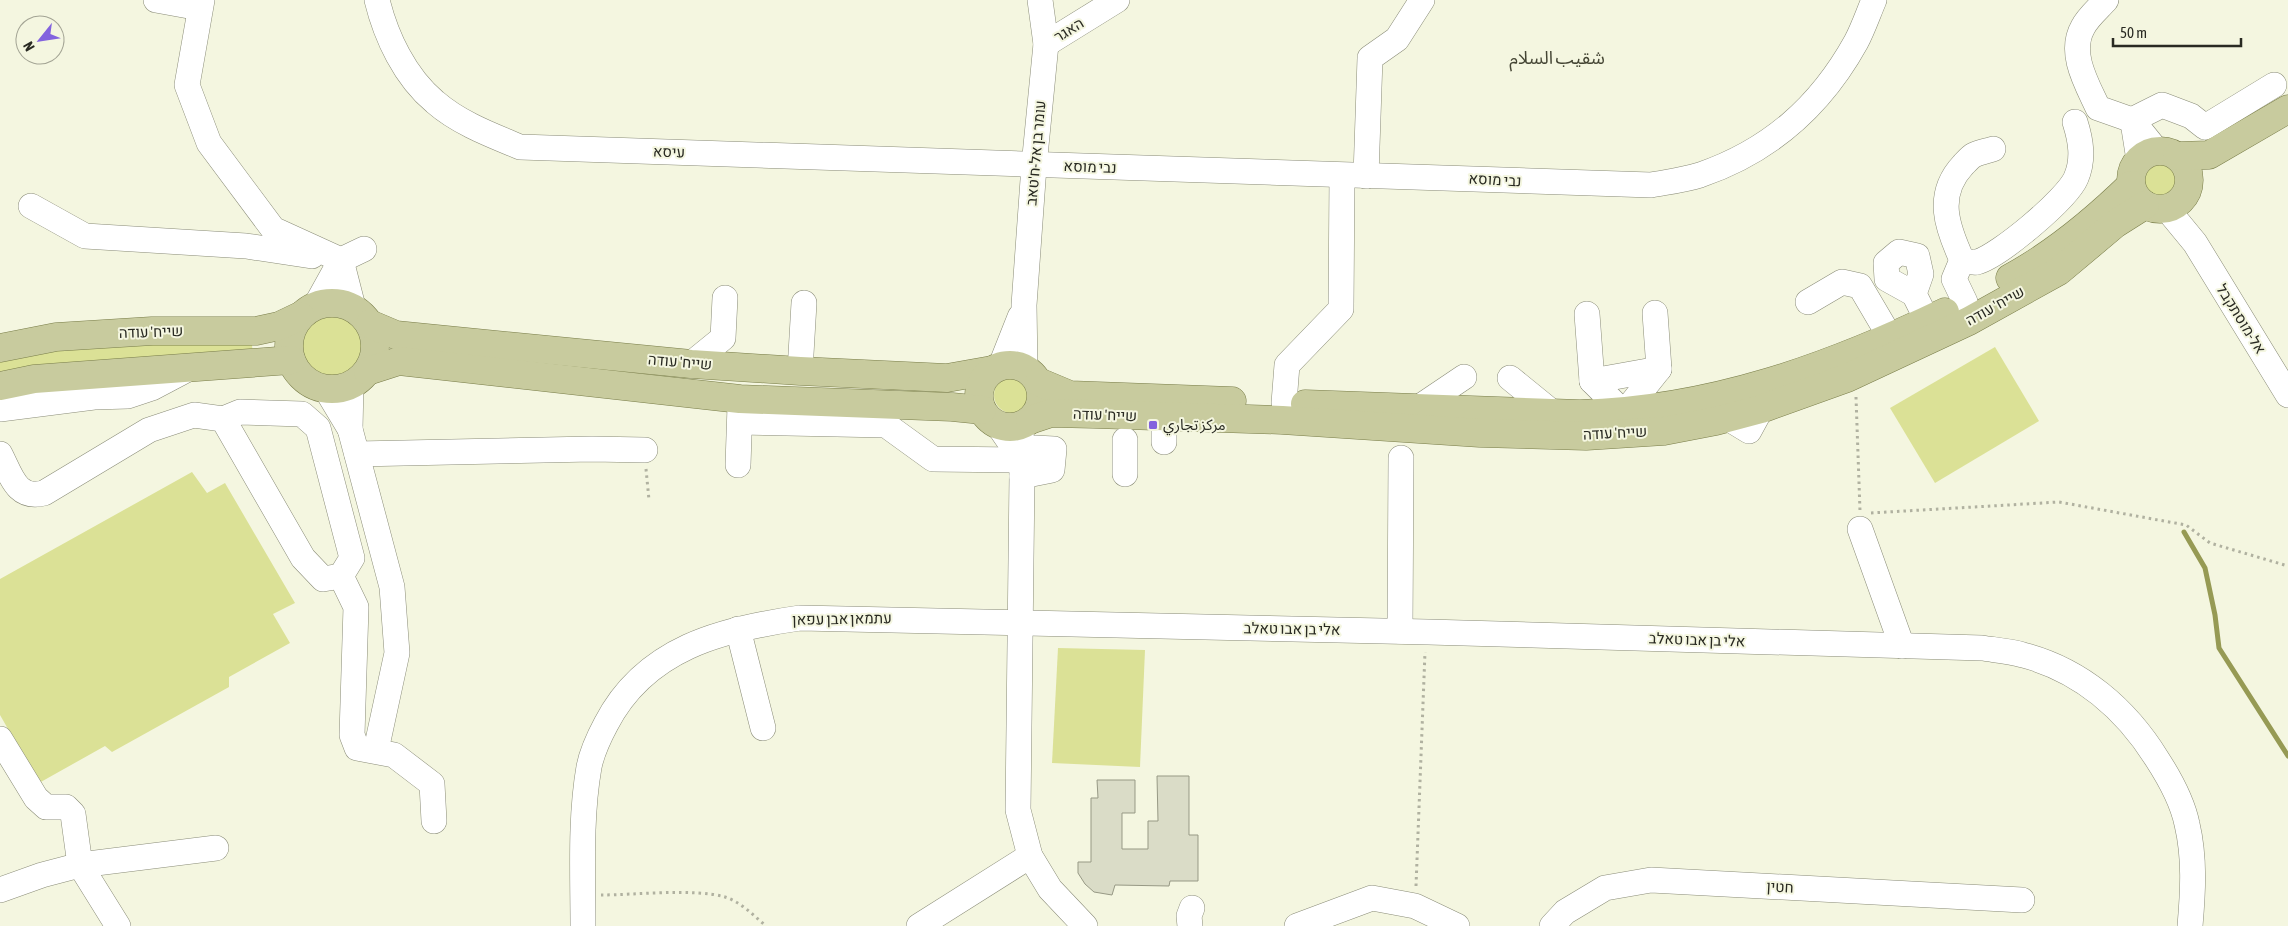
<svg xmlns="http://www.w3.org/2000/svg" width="2288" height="926" font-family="'Asap Condensed','Noto Sans Arabic',Heebo,sans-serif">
<rect width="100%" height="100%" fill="#f4f6e0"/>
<!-- green -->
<g fill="#dbe196">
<circle cx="2161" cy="180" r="21"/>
<circle cx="332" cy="348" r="31"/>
<polygon points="68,343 252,344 253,362 0,379 0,354"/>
<polygon points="1995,347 2039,421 1935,483 1890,408"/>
<circle cx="1012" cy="395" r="18"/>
<polygon points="192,472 207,493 225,483 295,603 273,614 290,643 229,677 229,687 112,752 105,746 39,783 0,715 0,579"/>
<polygon points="1058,648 1145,650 1140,767 1052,763"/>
</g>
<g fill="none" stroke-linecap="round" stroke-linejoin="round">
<!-- stream -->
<polyline stroke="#969a54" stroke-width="5" points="2184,532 2205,568 2215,615 2219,648 2288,756"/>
</g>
<!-- building -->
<polygon fill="#dadcc7" stroke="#979985" points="1157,776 1189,776 1189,835 1198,835 1198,881 1170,881 1169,886 1115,885 1112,895 1094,892 1085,884 1078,873 1078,862 1091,862 1091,798 1098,798 1097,780 1135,780 1135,813 1122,813 1122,849 1148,849 1148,821 1158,821"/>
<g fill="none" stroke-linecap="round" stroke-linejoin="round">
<defs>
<g id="minor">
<polyline points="156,0 200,8"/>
<polyline points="202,0 187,85 209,143 273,229 341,260"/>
<path d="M 377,0 C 386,37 405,77 435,102 C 459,123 491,135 520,147 L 1651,185 C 1667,182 1684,180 1700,175 C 1770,151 1820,107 1856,42 C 1863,29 1868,14 1874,0"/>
<path d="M 2106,0 C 2099,8 2088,17 2083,27 C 2068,53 2087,84 2098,108 L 2132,120 L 2157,151"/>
<polyline points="1046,44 1117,0"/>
<polyline points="2132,120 2162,105 2191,116 2205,127 2274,85"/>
<polyline points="2133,122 2139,160"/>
<path d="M 1993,149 C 1987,151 1980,152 1974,155 C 1970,157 1966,162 1963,165 C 1935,195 1947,227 1962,260 C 1967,261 1973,263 1977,262 C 1999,256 2067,199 2076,178 C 2084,159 2081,141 2075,122"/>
<polyline points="1366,176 1370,58 1397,39 1422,0"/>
<polyline points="31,206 85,236 246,246 312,256"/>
<polyline points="2167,209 2195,243 2288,395"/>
<polyline points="341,260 353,307"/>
<polyline points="1962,260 1954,279 1965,302"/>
<polyline points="1914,294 1887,279 1886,263 1899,252 1917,256 1921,274 1914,294 1927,320"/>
<polyline points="1808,302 1842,282 1860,286 1890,337"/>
<polyline points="316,305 341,260 364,249"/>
<polyline points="1587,314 1592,381 1624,413 1659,369 1655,313"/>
<polyline points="691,364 723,338 725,298"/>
<polyline points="1001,365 1020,317"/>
<polyline points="1025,369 1024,305 1034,166 1046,44 1040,0"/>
<polyline points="800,371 804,303"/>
<polyline points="1510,378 1553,413"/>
<polyline points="1592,381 1659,369"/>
<polyline points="351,385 350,429 392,587 397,653 376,750"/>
<polyline points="326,389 350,429"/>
<polyline points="1284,403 1287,365 1341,309 1342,176"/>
<polyline points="1418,408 1464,377"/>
<polyline points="0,409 94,397 128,396 152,388 188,369"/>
<polyline points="1726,417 1749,431 1761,409"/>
<polyline points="740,422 886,425 933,459 1022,460 1035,448 1054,449 1052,470 1022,476"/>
<polyline points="998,425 1022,460"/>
<polyline points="1021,425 1022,476 1018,810 1030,856 1050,889 1085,926"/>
<polyline points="1125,440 1125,474"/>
<polyline points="1164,442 1164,418"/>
<path d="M 0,454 C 11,475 16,500 44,493 L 149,430 L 194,415 L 223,419 L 240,412 L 302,414 L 318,428 L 352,558 L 341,576 L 323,579 L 303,558 L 223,419"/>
<polyline points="357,454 592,449 645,450"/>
<polyline points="738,465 740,406"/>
<polyline points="1860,529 1902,646"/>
<polyline points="341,576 356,607 352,735 357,748 394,755 432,784 434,821"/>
<polyline points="738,629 763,728"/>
<polyline points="1400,631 1401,458"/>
<polyline points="0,739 36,798 46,807 66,807 73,814 80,865 118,926"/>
<polyline points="0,890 42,875 80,865 216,848"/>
<path d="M 583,926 C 583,874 580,818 589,767 C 592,752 599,737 606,724 C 645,648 722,629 800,618 L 1428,632 L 1982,648 C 1995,650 2010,651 2023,655 C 2081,670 2126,709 2157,759 C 2170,779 2182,800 2187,824 C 2195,858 2193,892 2190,926"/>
<polyline points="919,926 1030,856"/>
<polyline points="1190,926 1189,916 1192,908"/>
<polyline points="1297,926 1372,898 1415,906 1457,926"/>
<polyline points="1552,926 1565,912 1605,888 1651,880 2022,900"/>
</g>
<g id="major">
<circle cx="2160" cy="180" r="29"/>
<polyline points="2177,156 2209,155 2288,109"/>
<path d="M 2010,278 C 2056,253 2094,221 2131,185"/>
<circle cx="332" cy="346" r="43"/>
<polyline points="370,324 396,335 691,364 800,371 947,378 992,370"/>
<polyline points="0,348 56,337 152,331 256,331 279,326 300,316"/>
<circle cx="1010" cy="396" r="31"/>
<polyline points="368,371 399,361 740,399 952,407 982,410"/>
<polyline points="1039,382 1070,395 1232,401"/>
<polyline points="0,386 34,379 291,360"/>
<path d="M 1305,404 L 1580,414 C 1711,410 1828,368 1945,312"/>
<polyline points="1030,420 1051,413 1094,414 1282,420 1480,433 1586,436 1664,431 1716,421 1761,409 1847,378 1969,321 2059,271 2115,224 2145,205"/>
</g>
</defs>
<!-- minor casing -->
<use href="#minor" stroke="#8a8c78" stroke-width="26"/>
<!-- major casing -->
<use href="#major" stroke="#797d49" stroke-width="29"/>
<!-- path -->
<g stroke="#b0b1a0" stroke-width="3" stroke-dasharray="2.5 4" stroke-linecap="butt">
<polyline points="1856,397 1860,511"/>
<polyline points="646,469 649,500"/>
<polyline points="1871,513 2059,502 2186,525 2210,543 2288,566"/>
<polyline points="1416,886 1425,652"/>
<path d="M 601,895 C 635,895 694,888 725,897 C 741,902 753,915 766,926"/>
</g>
<!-- minor -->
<use href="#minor" stroke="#fff" stroke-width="25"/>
<!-- major -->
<use href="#major" stroke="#c8cb9e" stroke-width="28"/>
</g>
<!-- markers -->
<rect fill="#8363de" stroke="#f4f6e0" stroke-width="2" x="1148" y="420" width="10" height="10" rx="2.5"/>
<g text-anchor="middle" stroke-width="4" stroke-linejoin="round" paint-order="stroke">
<!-- street labels -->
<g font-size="15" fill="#292a22" stroke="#f4f6e0">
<text transform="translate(1069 30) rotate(-32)" y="5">האגר</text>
<text transform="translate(669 152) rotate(2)" y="5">עיסא</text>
<text transform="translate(1036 153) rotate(-85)" y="5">עומר בן אל-ח'טאב</text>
<text transform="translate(1090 167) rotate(2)" y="5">נבי מוסא</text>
<text transform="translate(1495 180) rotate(3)" y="5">נבי מוסא</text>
<text transform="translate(1995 306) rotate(-29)" y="5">שייח' עודה</text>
<text transform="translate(2241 319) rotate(58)" y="5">אל-מוסתקבל</text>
<text transform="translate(151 332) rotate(-2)" y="5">שייח' עודה</text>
<text transform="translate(680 362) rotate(5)" y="5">שייח' עודה</text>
<text transform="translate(1105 415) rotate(2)" y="5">שייח' עודה</text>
<text transform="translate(1615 433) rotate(-3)" y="5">שייח' עודה</text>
<text transform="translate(842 619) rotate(-1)" y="5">עתמאן אבן עפאן</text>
<text transform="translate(1292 629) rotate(1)" y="5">אלי בן אבו טאלב</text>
<text transform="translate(1697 640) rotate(2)" y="5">אלי בן אבו טאלב</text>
<text transform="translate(1780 887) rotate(3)" y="5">חטין</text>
</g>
<!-- poi labels -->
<g font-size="15" fill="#292a22" stroke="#f4f6e0" text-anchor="start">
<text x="1163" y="430">مركز تجاري</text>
</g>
<!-- quarter labels -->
<g font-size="18" fill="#444534" stroke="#f4f6e0">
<text x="1557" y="64">شقيب السلام</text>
</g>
</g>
<!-- north arrow -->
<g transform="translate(40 40) rotate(240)"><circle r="24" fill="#f4f6e0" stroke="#a3a494"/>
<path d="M0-4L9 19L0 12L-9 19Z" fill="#8363de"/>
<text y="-8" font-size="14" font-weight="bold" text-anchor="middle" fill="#292a22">N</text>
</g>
<!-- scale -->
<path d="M2113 38v8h128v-8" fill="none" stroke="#292a22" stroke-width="2.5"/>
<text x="2120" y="38" font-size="15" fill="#292a22" stroke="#f4f6e0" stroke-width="4" paint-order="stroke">50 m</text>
</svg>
